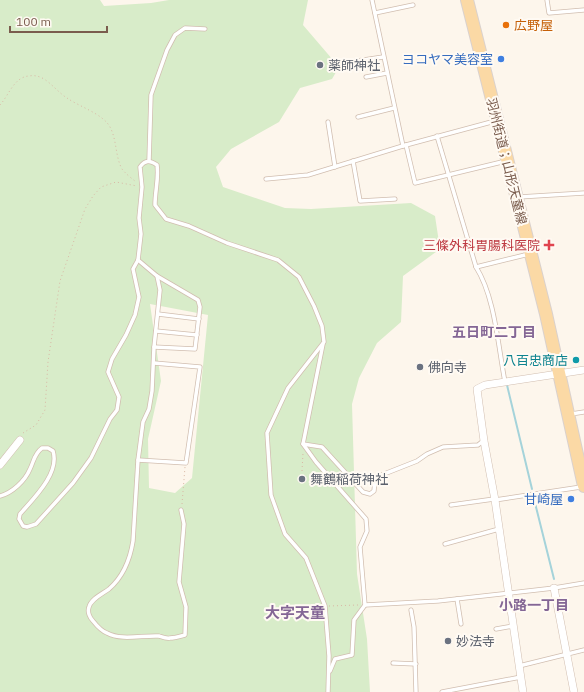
<svg xmlns="http://www.w3.org/2000/svg" width="584" height="692" font-family="'IBM Plex Sans','Noto Sans JP',sans-serif">
<rect width="100%" height="100%" fill="#fdf6ec"/>
<!-- green -->
<path fill="#d8ecc9" fill-rule="evenodd" d="M 0,0 L 100,0 L 104,6 L 151,3 L 169,0 L 308,0 L 303,25 L 339,67 L 332,79 L 300,88 L 279,122 L 231,149 L 216,167 L 223,187 L 285,208 L 311,209 L 411,203 L 435,216 L 440,249 L 403,276 L 401,322 L 377,343 L 359,378 L 352,404 L 357,574 L 367,639 L 370,692 L 0,692 ZM 150,304 L 208,315 L 192,478 L 175,493 L 149,488 L 148,439 L 161,381 Z"/>
<g fill="none" stroke-linecap="round" stroke-linejoin="round">
<!-- stream -->
<g stroke="#a5d3da" stroke-width="2">
<polyline points="507,385 532,489"/>
<polyline points="534,499 554,579"/>
</g>
<defs>
<g id="lane">
<polyline points="372,0 403,146"/>
<polyline points="547,0 549,13 584,10"/>
<polyline points="375,13 413,5"/>
<polyline points="343,63 383,57"/>
<polyline points="366,77 387,73"/>
<polyline points="358,117 394,108"/>
<polyline points="328,122 335,167"/>
<polyline points="437,136 476,267"/>
<polyline points="406,145 415,183 506,161"/>
<polyline points="149,161 151,95 167,50 175,35 185,28 205,29"/>
<polyline points="353,161 360,201 395,199"/>
<polyline points="266,179 308,175 406,145 495,121"/>
<polyline points="519,197 584,193"/>
<path d="M 138,260 L 157,276 L 160,290 L 154,347 L 152,391 L 149,409 L 143,422 L 138,460 L 133,541 C 130,560 124,576 109,589 C 102,594 91,599 89,607 C 87,612 90,618 93,621 C 97,626 101,631 107,633 C 122,641 142,635 159,636 C 162,637 167,639 170,638 C 175,638 181,636 185,635 L 186,607 L 179,582 L 184,524 L 181,510"/>
<polyline points="158,314 199,319"/>
<polyline points="156,331 197,335"/>
<polyline points="323,344 303,444 316,462 366,519 367,531 360,547 365,605 354,620 352,655 335,659 330,671"/>
<polyline points="154,347 195,349 200,307 198,300 157,276"/>
<path d="M 505,382 C 498,346 495,297 476,267 L 529,254"/>
<polyline points="571,414 584,412"/>
<polyline points="303,444 322,447 363,492 370,494 374,491 375,480 379,476 417,461 427,454 443,447 478,445 483,441"/>
<polyline points="138,460 186,463 200,367 154,363"/>
<path d="M 0,496 C 12,493 25,481 30,469 C 34,461 34,454 42,448 L 48,448 L 53,451 C 60,473 34,498 20,514 L 19,519 L 23,526 L 27,527 L 36,524 L 73,483 L 91,458 L 110,419 L 117,410 L 119,397 L 108,372 L 112,359 L 126,335 L 135,315 L 139,297 L 133,269 L 138,260 L 141,234 L 139,218 L 142,187 L 140,167 C 145,160 150,160 157,165 C 159,178 155,191 155,205 L 166,219 L 189,226 L 227,243 L 278,260 L 299,277 L 314,306 L 322,326 L 324,342 L 288,388 L 267,433 L 271,495 L 285,534 L 306,558 L 325,606 L 329,656 L 328,692"/>
<polyline points="495,500 581,487"/>
<polyline points="451,505 494,499"/>
<polyline points="445,544 499,529"/>
<polyline points="457,599 461,624"/>
<polyline points="365,605 438,601 554,588 584,583"/>
<polyline points="411,610 414,627 416,692"/>
<polyline points="496,629 513,626"/>
<polyline points="393,663 416,664"/>
<polyline points="519,666 584,650"/>
<polyline points="442,692 521,677"/>
</g>
<g id="street">
<polyline points="0,465 20,440"/>
<polyline points="554,588 574,692"/>
<polyline points="523,692 495,500 484,441 477,389 485,385 584,370"/>
</g>
<polyline id="primary" points="467,0 546,314 584,486"/>
</defs>
<!-- lane casing -->
<use href="#lane" stroke="#d1beb0" stroke-width="5"/>
<!-- street casing -->
<use href="#street" stroke="#d1beb0" stroke-width="8"/>
<!-- primary casing -->
<use href="#primary" stroke="#dad1cd" stroke-width="14"/>
<!-- path -->
<g stroke="#d9b8a5" stroke-width="1" stroke-dasharray="1 3" stroke-linecap="butt">
<path d="M 0,105 C 9,95 14,77 29,76 C 34,75 39,76 44,79 C 52,84 59,93 67,98 C 80,107 103,114 110,127 C 117,140 115,156 122,169 C 125,173 131,178 135,181"/>
<polyline points="23,433 36,425 45,410 48,362 60,281 85,209 93,196 101,187 116,182 137,186"/>
<polyline points="302,471 303,453"/>
<polyline points="182,504 185,467"/>
<polyline points="329,606 358,605"/>
<polyline points="313,608 320,607"/>
</g>
<!-- lane -->
<use href="#lane" stroke="#fff" stroke-width="3.5"/>
<!-- street -->
<use href="#street" stroke="#fff" stroke-width="7"/>
<!-- primary -->
<use href="#primary" stroke="#fbd9a5" stroke-width="12"/>
</g>
<!-- markers -->
<circle fill="#e8710a" stroke="#fffaf3" stroke-width="1.5" cx="506" cy="25" r="4"/>
<g fill="#3f7fe0" stroke="#fffaf3" stroke-width="1.5">
<circle cx="501" cy="59" r="4"/>
<circle cx="571" cy="499" r="4"/>
</g>
<g fill="#6b7280" stroke="#fffaf3" stroke-width="1.5">
<circle cx="320" cy="65" r="4"/>
<circle cx="420" cy="367" r="4"/>
<circle cx="302" cy="479" r="4"/>
<circle cx="448" cy="641" r="4"/>
</g>
<path fill="#e0444e" stroke="#fffaf3" stroke-width="1.5" d="M547 239h4v4h4v4h-4v4h-4v-4h-4v-4h4z"/>
<circle fill="#0f9aa8" stroke="#fffaf3" stroke-width="1.5" cx="576" cy="360" r="4"/>
<g text-anchor="middle" stroke-width="4" stroke-linejoin="round" paint-order="stroke">
<!-- food labels -->
<g font-size="13" fill="#c56008" stroke="#fffaf3" text-anchor="start">
<text x="514" y="30">広野屋</text>
</g>
<!-- shop labels -->
<g font-size="13" fill="#366cbe" stroke="#fffaf3" text-anchor="end">
<text x="493" y="64">ヨコヤマ美容室</text>
<text x="563" y="504">甘崎屋</text>
</g>
<!-- worship labels -->
<g font-size="13" fill="#5b616d" stroke="#fffaf3" text-anchor="start">
<text x="328" y="70">薬師神社</text>
<text x="428" y="372">佛向寺</text>
<text x="310" y="484">舞鶴稲荷神社</text>
<text x="456" y="646">妙法寺</text>
</g>
<!-- street labels -->
<g font-size="13" fill="#7a5c4d" stroke="#fffaf3">
<text transform="translate(507 161) rotate(76)" y="5">羽州街道；山形天童線</text>
</g>
<!-- health labels -->
<g font-size="13" fill="#be3a42" stroke="#fffaf3" text-anchor="end">
<text x="540" y="250">三條外科胃腸科医院</text>
</g>
<!-- culture labels -->
<g font-size="13" fill="#0d838f" stroke="#fffaf3" text-anchor="end">
<text x="568" y="365">八百忠商店</text>
</g>
<!-- neighbourhood labels -->
<g font-size="14" font-weight="bold" fill="#846695" stroke="#fffaf3">
<text x="494" y="337">五日町二丁目</text>
<text x="534" y="610">小路一丁目</text>
</g>
<!-- quarter labels -->
<g font-size="15" font-weight="bold" fill="#846695" stroke="#fffaf3">
<text x="295" y="618">大字天童</text>
</g>
</g>
<!-- scale -->
<path d="M10 26v6h97v-6" fill="none" stroke="#7a5c4d" stroke-width="2"/>
<text x="16" y="26" font-size="12" fill="#7a5c4d" stroke="#fffaf3" stroke-width="3" paint-order="stroke">100 m</text>
</svg>
